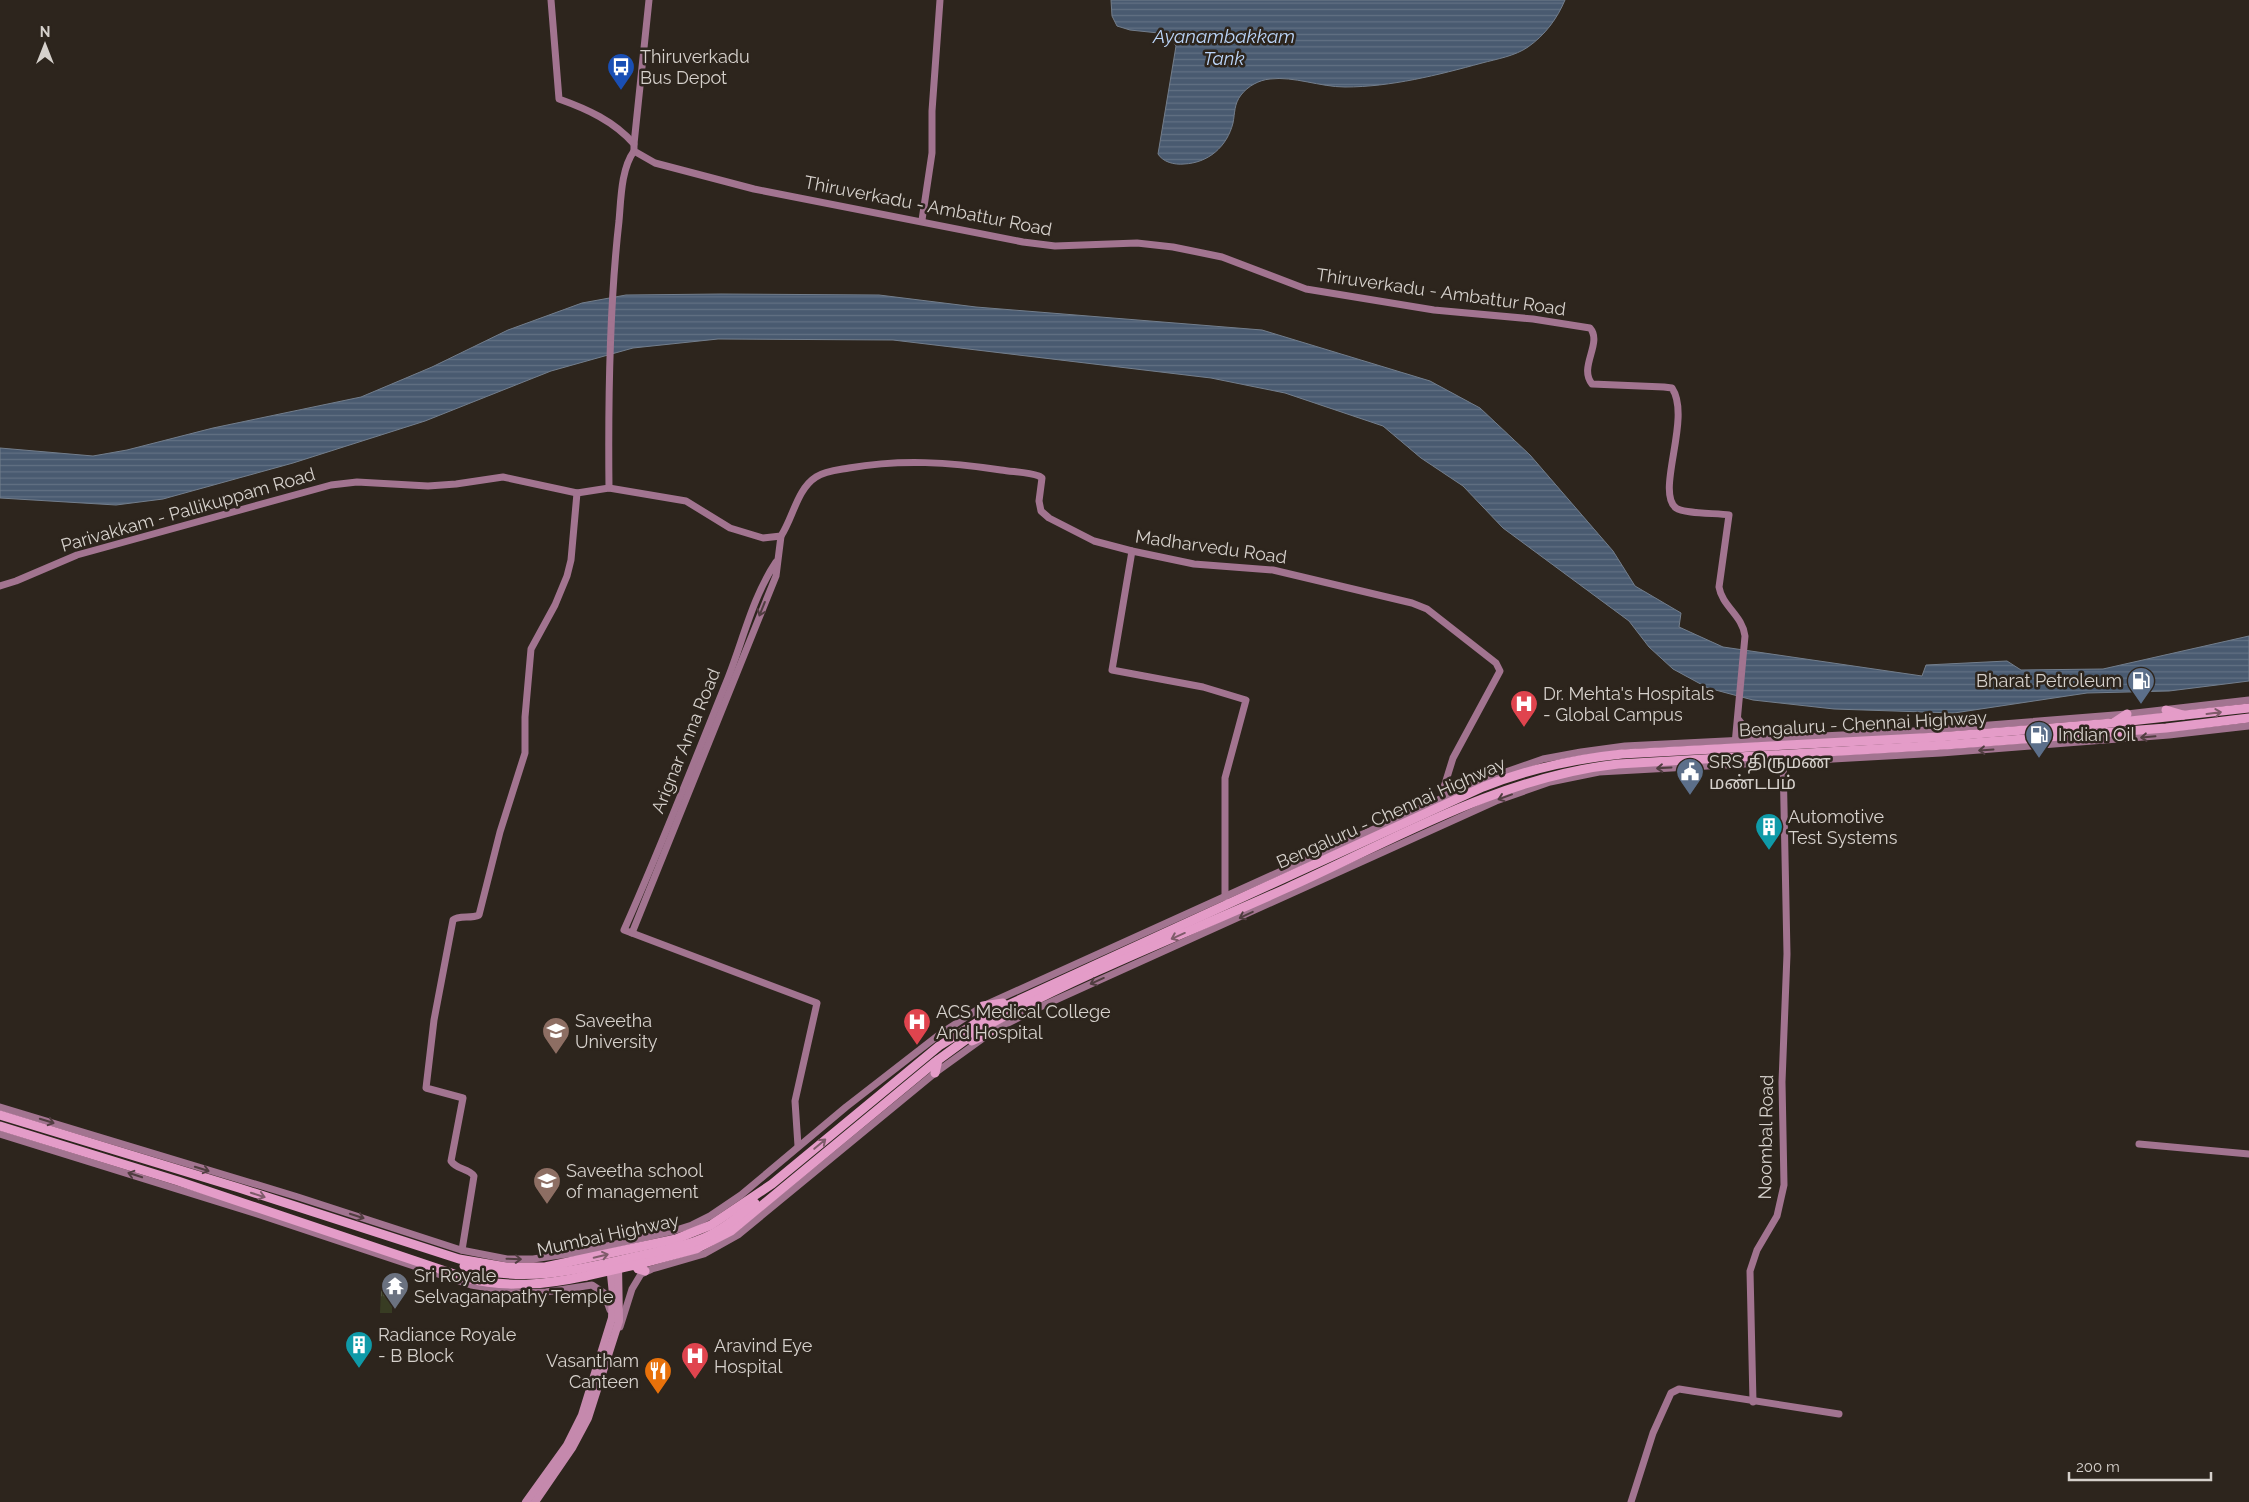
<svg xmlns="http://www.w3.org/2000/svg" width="2249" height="1502" font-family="Raleway,'Noto Sans Tamil',sans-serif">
<defs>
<pattern id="park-tufts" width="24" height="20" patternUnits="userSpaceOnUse" patternTransform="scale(1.25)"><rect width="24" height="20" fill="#383c23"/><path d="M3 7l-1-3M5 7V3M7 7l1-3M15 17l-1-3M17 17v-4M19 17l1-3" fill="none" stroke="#545742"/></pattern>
<pattern id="water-rules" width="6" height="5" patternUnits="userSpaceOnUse" patternTransform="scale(1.25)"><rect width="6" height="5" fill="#495a70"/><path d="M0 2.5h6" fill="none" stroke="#627183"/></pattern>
</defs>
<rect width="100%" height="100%" fill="#2d251d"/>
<!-- park -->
<polygon fill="url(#park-tufts)" points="381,1290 392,1292 392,1313 380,1313"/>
<!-- water -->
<g fill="url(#water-rules)" stroke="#737e8c">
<path d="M 1111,0 L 1565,0 C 1557,19 1545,35 1528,47 C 1515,56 1497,59 1482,63 C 1438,75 1391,87 1345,87 C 1320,87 1294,76 1270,79 C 1259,80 1248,86 1241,95 C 1234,104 1235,113 1233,123 C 1227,147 1208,163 1184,164 C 1174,165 1163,162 1158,154 L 1176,46 L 1168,34 L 1130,30 L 1117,26 L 1112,16 Z"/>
<polygon points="721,294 879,295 976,307 1262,330 1430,381 1480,408 1530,455 1613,551 1635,586 1681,613 1679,627 1723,647 1922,676 1926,665 2007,661 2021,670 2103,669 2249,636 2249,681 2169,691 2087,693 1954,713 1834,709 1753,700 1708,688 1673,669 1649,647 1629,621 1503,528 1463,486 1421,458 1383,426 1285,393 1211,378 893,340 718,339 633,348 551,371 425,421 293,463 163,499 116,505 0,498 0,448 93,456 127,450 213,428 361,397 432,367 508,330 582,303 626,295"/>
</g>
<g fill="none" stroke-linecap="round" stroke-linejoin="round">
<!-- secondary -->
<g stroke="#a27490" stroke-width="7">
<path d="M 551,0 L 559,99 C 587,109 614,121 634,144 L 634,151 L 655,163 L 754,189 L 1023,242 L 1055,246 L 1137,243 L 1173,247 L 1222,257 L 1306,289 L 1434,310 L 1533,319 L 1590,328 C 1603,343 1578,367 1592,384 L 1664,387 L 1672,388 C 1692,418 1655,492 1676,508 C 1684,514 1718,513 1729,515 L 1719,587 C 1722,606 1743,616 1745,636 L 1735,744"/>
<polyline points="634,144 649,0"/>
<polyline points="922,220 932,153 932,111 940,0"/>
<path d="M 609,488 C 608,399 609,309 619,221 C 621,199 621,169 634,151"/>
<polyline points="1132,551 1112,670 1203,687 1246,700 1225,778 1225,897"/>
<path d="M 776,562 C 753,596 743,640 728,678 C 694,762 661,847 624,930 L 817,1003 L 795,1101 L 798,1146"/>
<path d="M 0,586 L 16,581 L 77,555 L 331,485 L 357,482 L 428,486 L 456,484 L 503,477 L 577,493 L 609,488 L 686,501 L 730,528 L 763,538 L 781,536 C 793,518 797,489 816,477 C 825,471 838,470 849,468 C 901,459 949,462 1001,470 C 1013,472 1027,472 1039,476 L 1042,478 L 1039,501 L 1041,511 L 1049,518 L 1094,541 L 1132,551 L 1194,564 L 1273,570 L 1412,603 L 1427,609 L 1496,663 L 1500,671 L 1453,758 L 1444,787 L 1447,799"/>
<polyline points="1738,719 1748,732 1761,739"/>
<polyline points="632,933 776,576 781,536"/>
<polyline points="0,1107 298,1197 461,1250 507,1259 533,1259 581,1252 673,1231 692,1225 710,1216 741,1195 846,1107 940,1034 983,1006 1480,781 1543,759 1581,752 1625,746 1901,732 2127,714 2249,700"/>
<polyline points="0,1134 257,1214 471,1285 521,1293 546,1292 592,1285 604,1293 610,1310"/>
<polyline points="2139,1144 2249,1154"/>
<path d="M 462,1250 L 474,1176 C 468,1168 457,1170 451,1161 L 463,1098 L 426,1088 L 434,1020 L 453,920 C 459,915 471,919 479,915 L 500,832 L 525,753 L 525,717 L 531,649 L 555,605 L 567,576 L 571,560 L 577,493"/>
<polyline points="620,1327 632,1289 641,1274 652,1269 704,1254 738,1235 935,1073 996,1029 1040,1007 1496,801 1550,782 1599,772 1941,753 2169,735 2249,726"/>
<polyline points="1753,1402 1750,1271 1757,1250 1777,1216 1784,1185 1782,1082 1787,954 1783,758"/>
<polyline points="1631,1502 1653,1433 1671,1393 1679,1389 1839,1414"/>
</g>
<!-- primary -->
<g stroke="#c589ad" stroke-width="8">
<polyline points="526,1502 567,1445 582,1415 612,1318 613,1294 610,1265"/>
<polyline points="535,1502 572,1448 588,1418 619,1321 618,1265"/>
</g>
<!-- highway -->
<g stroke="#e49cc8" stroke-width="9">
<polyline points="2166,710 2183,715"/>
<polyline points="2115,722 2127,714"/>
<polyline points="983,1006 1003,1003"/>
<polyline points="972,1041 990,1033"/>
<polyline points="935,1073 938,1060"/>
<path d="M 0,1115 L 239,1188 L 459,1259 L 506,1267 L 545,1267 L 676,1239 L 711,1225 L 772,1184 L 939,1046 L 997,1010 L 1483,787 C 1528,769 1574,759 1622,754 L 1938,737 L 2112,723 L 2249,708"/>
<path d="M 0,1126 L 178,1181 L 466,1278 C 508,1288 545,1285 586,1276"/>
<polyline points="637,1259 636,1266 638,1269 645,1271"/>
<path d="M 644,1263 L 696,1249 L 731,1231 L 934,1063 L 979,1030 L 1001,1018 C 1093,969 1192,931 1287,888 C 1394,840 1499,777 1618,764 L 1945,745 L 2166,728 L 2249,718"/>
<path d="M 464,1266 C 523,1284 579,1270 638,1256 C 660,1251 683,1247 704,1238 C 722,1230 739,1216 755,1203"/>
</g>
<!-- highway-bridge -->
<polyline stroke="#e49cc8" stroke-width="9" points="586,1276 644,1263"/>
</g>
<!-- one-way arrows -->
<defs><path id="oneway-shaft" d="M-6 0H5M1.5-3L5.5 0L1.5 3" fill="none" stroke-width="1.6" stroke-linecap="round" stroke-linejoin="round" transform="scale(1.25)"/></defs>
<g stroke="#503d40">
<use href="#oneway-shaft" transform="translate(762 609) rotate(112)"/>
<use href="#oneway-shaft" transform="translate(2148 737) rotate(175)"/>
<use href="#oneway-shaft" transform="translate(1986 750) rotate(176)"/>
<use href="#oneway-shaft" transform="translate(1664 768) rotate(177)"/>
<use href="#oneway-shaft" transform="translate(1505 797) rotate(160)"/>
<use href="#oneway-shaft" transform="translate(1246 915) rotate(155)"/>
<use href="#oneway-shaft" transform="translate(1097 981) rotate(156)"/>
<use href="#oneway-shaft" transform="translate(47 1121) rotate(17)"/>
<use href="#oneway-shaft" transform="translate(202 1169) rotate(17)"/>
<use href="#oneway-shaft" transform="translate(135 1175) rotate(-162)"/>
<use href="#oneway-shaft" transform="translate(357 1216) rotate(18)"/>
<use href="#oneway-shaft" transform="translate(514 1259) rotate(2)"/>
</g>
<g stroke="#7f5b6a">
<use href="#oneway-shaft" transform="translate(2214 713) rotate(-7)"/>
<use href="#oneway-shaft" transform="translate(1178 936) rotate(156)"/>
<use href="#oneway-shaft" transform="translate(820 1144) rotate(-40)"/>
<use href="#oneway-shaft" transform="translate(258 1195) rotate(18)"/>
<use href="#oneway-shaft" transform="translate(601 1256) rotate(-13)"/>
</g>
<!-- icons -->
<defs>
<symbol id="bus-pin" viewBox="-11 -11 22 30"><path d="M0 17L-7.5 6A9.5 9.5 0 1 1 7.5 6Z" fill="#1a4fb4" stroke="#2d251d"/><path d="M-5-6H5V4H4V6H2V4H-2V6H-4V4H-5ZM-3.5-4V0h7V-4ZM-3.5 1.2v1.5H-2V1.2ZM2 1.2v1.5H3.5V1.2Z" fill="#fff"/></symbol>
<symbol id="fuel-pin" viewBox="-11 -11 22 30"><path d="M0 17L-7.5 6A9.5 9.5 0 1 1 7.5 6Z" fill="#5c6f8a" stroke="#2d251d"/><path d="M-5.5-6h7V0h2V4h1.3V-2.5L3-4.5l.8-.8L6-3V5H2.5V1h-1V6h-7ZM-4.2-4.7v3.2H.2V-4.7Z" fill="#fff"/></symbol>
<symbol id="hospital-pin" viewBox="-11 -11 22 30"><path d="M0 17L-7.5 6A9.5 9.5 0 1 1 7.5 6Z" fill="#e0444e" stroke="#2d251d"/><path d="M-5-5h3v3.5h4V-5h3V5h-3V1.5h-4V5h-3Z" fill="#fff"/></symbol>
<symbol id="civic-pin" viewBox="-11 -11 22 30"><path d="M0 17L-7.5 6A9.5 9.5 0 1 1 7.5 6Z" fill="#5c6f8a" stroke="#2d251d"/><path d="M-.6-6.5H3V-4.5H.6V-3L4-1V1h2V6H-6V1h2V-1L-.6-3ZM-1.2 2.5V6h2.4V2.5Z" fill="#fff"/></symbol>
<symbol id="building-pin" viewBox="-11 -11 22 30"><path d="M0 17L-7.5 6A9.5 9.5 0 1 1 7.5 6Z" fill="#0f9aa8" stroke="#2d251d"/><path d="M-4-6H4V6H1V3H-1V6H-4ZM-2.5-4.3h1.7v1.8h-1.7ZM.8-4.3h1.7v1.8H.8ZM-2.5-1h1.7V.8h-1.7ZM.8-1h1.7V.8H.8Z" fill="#fff"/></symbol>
<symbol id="university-pin" viewBox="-11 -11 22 30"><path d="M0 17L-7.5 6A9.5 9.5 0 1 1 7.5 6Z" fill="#8d6e63" stroke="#2d251d"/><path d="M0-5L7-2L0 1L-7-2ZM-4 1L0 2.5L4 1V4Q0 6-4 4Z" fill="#fff"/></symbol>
<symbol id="temple-pin" viewBox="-11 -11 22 30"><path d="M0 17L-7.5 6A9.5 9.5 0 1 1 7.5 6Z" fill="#6b7280" stroke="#2d251d"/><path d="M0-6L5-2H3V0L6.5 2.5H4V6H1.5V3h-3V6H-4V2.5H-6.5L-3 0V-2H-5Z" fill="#fff"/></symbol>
<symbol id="restaurant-pin" viewBox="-11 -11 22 30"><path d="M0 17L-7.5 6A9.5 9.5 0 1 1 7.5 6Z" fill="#e8710a" stroke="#2d251d"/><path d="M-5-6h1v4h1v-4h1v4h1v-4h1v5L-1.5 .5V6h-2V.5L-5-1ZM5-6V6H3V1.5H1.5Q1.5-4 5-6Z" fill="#fff"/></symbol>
</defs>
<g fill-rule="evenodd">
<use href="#bus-pin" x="605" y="51" width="32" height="43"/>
<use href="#fuel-pin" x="2125" y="665" width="32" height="43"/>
<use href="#hospital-pin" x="1508" y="688" width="32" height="43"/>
<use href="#fuel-pin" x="2023" y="719" width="32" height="43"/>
<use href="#civic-pin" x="1674" y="756" width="32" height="43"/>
<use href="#building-pin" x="1753" y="811" width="32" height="43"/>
<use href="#hospital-pin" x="901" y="1006" width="32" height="43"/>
<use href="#university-pin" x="540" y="1015" width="32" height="43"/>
<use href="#university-pin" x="531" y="1165" width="32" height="43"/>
<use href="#temple-pin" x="379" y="1270" width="32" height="43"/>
<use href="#building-pin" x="343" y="1329" width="32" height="43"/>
<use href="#hospital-pin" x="679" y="1340" width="32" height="43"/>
<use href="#restaurant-pin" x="642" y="1355" width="32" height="43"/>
</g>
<g text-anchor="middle" stroke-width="5" stroke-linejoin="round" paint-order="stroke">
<!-- poi labels -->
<g font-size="18" fill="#d6d1cc" stroke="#2d251d" text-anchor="start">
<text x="640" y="63">Thiruverkadu<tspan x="640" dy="21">Bus Depot</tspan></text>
<text x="2122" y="687" text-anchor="end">Bharat Petroleum</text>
<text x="1543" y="700">Dr. Mehta's Hospitals<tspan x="1543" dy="21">- Global Campus</tspan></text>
<text x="2058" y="741">Indian Oil</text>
<text x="1709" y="768">SRS திருமண<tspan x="1709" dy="21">மண்டபம்</tspan></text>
<text x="1788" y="823">Automotive<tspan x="1788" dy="21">Test Systems</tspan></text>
<text x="936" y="1018">ACS Medical College<tspan x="936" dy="21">And Hospital</tspan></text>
<text x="575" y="1027">Saveetha<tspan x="575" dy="21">University</tspan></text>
<text x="566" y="1177">Saveetha school<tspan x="566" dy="21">of management</tspan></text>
<text x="414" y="1282">Sri Royale<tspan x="414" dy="21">Selvaganapathy Temple</tspan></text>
<text x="378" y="1341">Radiance Royale<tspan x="378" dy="21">- B Block</tspan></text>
<text x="714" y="1352">Aravind Eye<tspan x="714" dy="21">Hospital</tspan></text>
<text x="639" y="1367" text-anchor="end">Vasantham<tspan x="639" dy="21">Canteen</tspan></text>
</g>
<!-- street labels -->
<g font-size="18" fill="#d6d1cc" stroke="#2d251d">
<text transform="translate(928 206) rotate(11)" y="6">Thiruverkadu - Ambattur Road</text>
<text transform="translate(1441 292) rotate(8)" y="6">Thiruverkadu - Ambattur Road</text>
<text transform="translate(188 510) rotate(-16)" y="6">Parivakkam - Pallikuppam Road</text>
<text transform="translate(1211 547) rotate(8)" y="6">Madharvedu Road</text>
<text transform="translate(1863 724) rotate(-3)" y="6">Bengaluru - Chennai Highway</text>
<text transform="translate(686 741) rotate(-68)" y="6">Arignar Anna Road</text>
<text transform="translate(1391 813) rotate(-24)" y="6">Bengaluru - Chennai Highway</text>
<text transform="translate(1766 1137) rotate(-89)" y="6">Noombal Road</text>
<text transform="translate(608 1235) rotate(-12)" y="6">Mumbai Highway</text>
</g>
<!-- water labels -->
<g font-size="19" font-style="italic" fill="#bbd5f9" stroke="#2d251d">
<text x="1224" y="43">Ayanambakkam<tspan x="1224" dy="22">Tank</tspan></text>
</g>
</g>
<!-- north arrow -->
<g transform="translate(45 45)" stroke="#2d251d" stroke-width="4" paint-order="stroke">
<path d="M0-4L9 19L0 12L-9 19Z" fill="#d6d1cc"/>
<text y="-8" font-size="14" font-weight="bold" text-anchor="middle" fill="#d6d1cc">N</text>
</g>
<!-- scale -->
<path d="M2069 1472v8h142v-8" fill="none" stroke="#d6d1cc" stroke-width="2.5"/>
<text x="2076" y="1472" font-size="15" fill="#d6d1cc" stroke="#2d251d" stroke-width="4" paint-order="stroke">200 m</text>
</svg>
